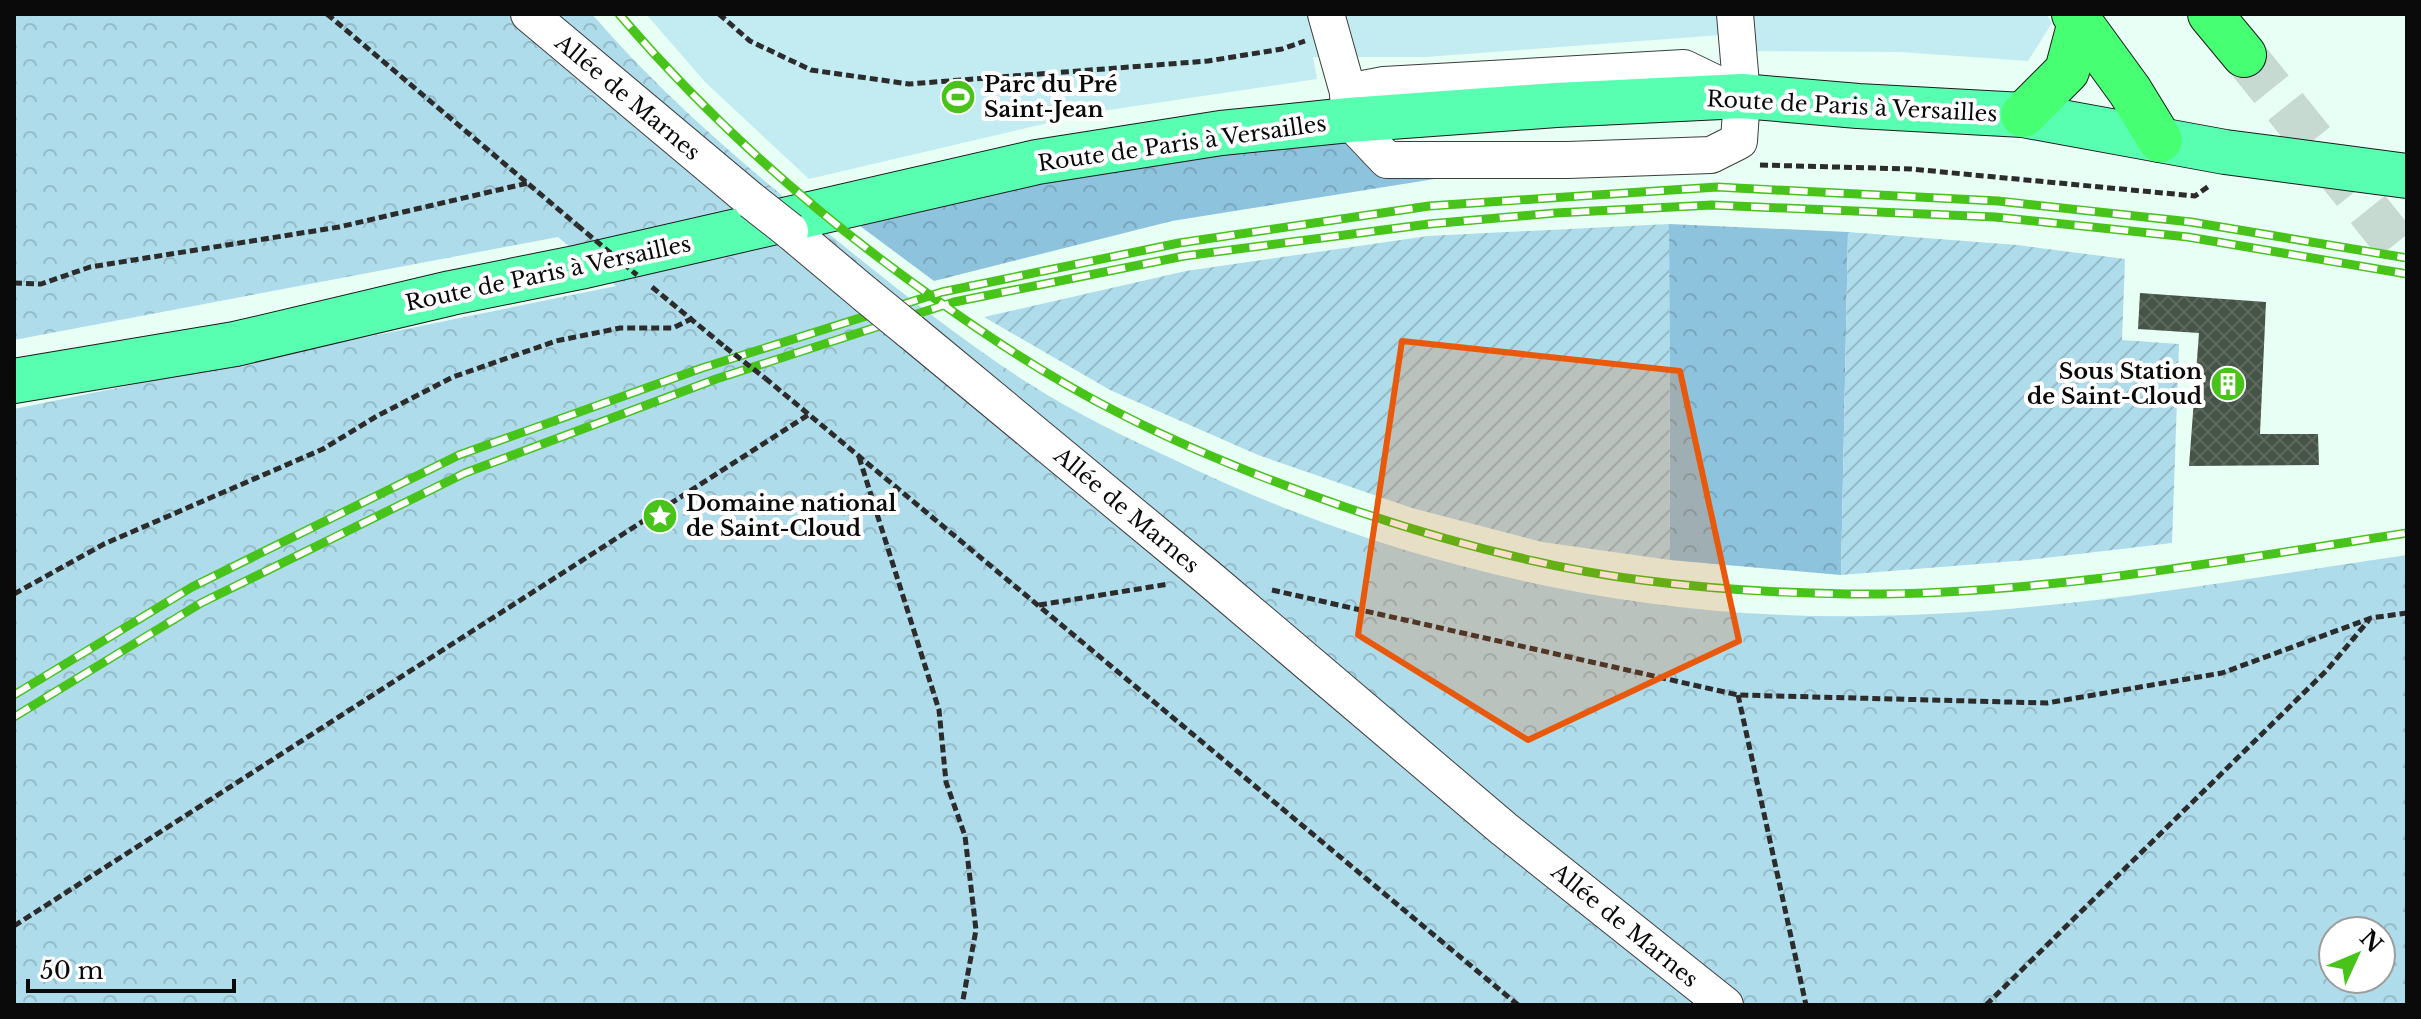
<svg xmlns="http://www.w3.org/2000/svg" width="2421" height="1019" font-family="'Libre Baskerville',serif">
<defs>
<pattern id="forest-crowns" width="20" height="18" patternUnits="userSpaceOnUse" patternTransform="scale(2)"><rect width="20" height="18" fill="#8ec3dd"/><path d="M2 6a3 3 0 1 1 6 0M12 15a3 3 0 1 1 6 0" fill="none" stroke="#79a6bc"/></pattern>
<pattern id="park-crowns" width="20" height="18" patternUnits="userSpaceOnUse" patternTransform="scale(2)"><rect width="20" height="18" fill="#afdceb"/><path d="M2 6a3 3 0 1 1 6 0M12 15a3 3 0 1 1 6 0" fill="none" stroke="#95bbc8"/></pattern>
<pattern id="garden-furrows" width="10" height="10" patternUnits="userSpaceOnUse" patternTransform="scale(2)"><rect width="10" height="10" fill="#afdceb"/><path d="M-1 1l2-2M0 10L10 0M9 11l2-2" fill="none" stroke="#95bbc8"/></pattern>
<pattern id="building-cross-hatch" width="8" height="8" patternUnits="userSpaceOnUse" patternTransform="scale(2)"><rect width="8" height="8" fill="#465448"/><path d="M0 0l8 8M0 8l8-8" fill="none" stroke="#5c685e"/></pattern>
</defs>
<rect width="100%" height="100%" fill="#e8fff5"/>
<!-- forest -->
<g fill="url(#forest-crowns)">
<polygon points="1331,138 1431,150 1441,178 1172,221 934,281 856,223 1117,163"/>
<polygon points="1669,224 1848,232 1841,575 1670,560"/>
</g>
<!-- park -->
<path fill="url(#park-crowns)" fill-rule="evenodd" d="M 14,14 L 592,14 C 660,93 739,161 819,226 C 887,281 955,336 1028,383 C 1076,414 1128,438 1179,462 C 1395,565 1629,620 1869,616 C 2049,614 2228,581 2407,555 L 2407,1005 L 14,1005 L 14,409 L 616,286 L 558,237 L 14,340 ZM 2333,931 L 2381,931 L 2381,979 L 2333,979 Z"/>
<!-- garden -->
<g fill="url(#garden-furrows)">
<polygon points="1669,224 1670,560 1542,542 1412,508 1258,455 1110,390 984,317 1186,271 1428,236"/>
<polygon points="1848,232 2017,245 2125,259 2122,340 2179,344 2172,543 2028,560 1841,575"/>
</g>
<!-- pitch -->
<polygon fill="#c2ecf2" points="646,14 2046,14 2052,23 2028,61 1900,52 1725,51 1721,35 1426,57 1313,57 1317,79 1095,112 809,179 705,82"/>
<!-- building -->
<polygon fill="url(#building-cross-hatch)" points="2140,293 2266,302 2260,434 2318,434 2319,465 2189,466 2199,333 2138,329"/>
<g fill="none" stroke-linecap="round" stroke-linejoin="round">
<!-- highway-tunnel -->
<polyline stroke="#c7dad2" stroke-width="44" stroke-dasharray="44 22" stroke-linecap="butt" points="2244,55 2407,258"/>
<defs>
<g id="minor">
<polyline points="529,14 752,201"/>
<polyline points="1326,14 1348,92 1349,120 1387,160 1568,160 1711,155 1739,141 1742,96 1735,14"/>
<polyline points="1348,92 1384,85 1684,68 1742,96"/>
<polyline points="790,231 865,294"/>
<polyline points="909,330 1205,575 1504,829 1725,1005"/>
</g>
<polyline id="major" points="14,381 235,344 451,293 580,267 1037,162 1221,133 1349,120 1556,105 1742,96 1858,106 2023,115 2225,152 2407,176"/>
<g id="highway">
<polyline points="2074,14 2130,91 2160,140"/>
<polyline points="2210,14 2244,55"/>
<polyline points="2023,115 2067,71 2080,22"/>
</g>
</defs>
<!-- minor casing -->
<use href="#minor" stroke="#3d3d3d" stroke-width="38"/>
<!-- major casing -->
<use href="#major" stroke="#1b1b1b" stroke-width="46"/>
<!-- highway casing -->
<use href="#highway" stroke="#1b1b1b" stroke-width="46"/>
<!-- path -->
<g stroke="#2c2c2c" stroke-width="5" stroke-dasharray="8 4" stroke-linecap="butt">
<polyline points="327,14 577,225"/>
<polyline points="719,14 750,41 811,70 909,84 1208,61 1282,49 1305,41"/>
<polyline points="1760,165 1911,169 2195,196 2209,186"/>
<polyline points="14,283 41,284 90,267 339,227 528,183"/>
<polyline points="652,287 725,347"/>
<polyline points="765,378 1518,1005"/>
<polyline points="859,457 939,710 946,782 965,836 976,930 962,1005"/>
<polyline points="1272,590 1738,695 2047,703 2222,673 2371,618 2407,613"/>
<polyline points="14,594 104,544 323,449 377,416 453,377 556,341 620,328 673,328 693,318"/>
<polyline points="1039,605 1169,584"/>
<polyline points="1738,695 1806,1005"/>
<polyline points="14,926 808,415"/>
<polyline points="1986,1005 2327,670 2369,620"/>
</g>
<!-- minor -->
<use href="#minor" stroke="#fff" stroke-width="36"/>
<!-- major -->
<use href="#major" stroke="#58ffb1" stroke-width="44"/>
<!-- highway -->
<use href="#highway" stroke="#46ff72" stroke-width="44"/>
<defs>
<g id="rail">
<path d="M 619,14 C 713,124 822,220 941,303 C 997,343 1056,381 1117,412 C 1190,450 1267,480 1345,507 C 1441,540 1541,567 1641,580 C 1710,589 1779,593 1848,594 C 2036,596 2222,561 2407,533"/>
<polyline points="14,695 192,587 459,455 702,368 942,292 1179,243 1429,206 1717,187 1998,201 2191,222 2407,258"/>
<polyline points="14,717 201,603 465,473 716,379 954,302 1184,256 1429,224 1555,213 1712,205 1995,217 2188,237 2407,274"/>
</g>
</defs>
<!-- rail casing -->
<use href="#rail" stroke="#47c31a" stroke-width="9"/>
<!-- rail -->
<use href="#rail" stroke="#fff" stroke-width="6" stroke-dasharray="18" stroke-linecap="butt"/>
<defs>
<g id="minor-bridge">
<polyline points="752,201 790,231"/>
<polyline points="865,294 909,330"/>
</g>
</defs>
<!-- minor-bridge casing -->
<use href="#minor-bridge" stroke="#3d3d3d" stroke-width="38" stroke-linecap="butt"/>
<!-- path-bridge -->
<g stroke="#2c2c2c" stroke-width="5" stroke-dasharray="8 4" stroke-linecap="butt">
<polyline points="577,225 637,275"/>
<polyline points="725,347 765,378"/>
</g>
<!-- minor-bridge -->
<use href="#minor-bridge" stroke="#fff" stroke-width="36"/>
</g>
<!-- marked area -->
<path fill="#e8590c" fill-opacity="0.2" stroke="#e8590c" stroke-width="6" stroke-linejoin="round" d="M 1402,341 L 1680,371 L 1739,641 L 1528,740 L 1358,635 Z"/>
<!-- icons -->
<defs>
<symbol id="stadium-disc" viewBox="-11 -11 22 22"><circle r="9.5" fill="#47c31a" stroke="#fff"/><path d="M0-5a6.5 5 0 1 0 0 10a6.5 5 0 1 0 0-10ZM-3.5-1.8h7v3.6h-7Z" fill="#fff"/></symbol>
<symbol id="building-disc" viewBox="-11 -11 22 22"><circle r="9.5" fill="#47c31a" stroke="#fff"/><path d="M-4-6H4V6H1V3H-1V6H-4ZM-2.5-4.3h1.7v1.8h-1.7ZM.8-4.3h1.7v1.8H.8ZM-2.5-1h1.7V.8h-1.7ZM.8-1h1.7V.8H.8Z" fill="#fff"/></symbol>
<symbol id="sight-disc" viewBox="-11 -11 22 22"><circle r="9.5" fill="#47c31a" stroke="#fff"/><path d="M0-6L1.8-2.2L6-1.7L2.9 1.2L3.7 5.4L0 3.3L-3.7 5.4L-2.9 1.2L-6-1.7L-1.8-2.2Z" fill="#fff"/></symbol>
</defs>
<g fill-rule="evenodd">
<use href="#stadium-disc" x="938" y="77" width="40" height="40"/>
<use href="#building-disc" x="2208" y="364" width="40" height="40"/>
<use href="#sight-disc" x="640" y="496" width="40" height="40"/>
</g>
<g text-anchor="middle" stroke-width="8" stroke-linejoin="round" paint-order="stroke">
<!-- poi labels -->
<g font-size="22" font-weight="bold" fill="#0a0a0a" stroke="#fff" text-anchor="start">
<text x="984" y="92">Parc du Pré<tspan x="984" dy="25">Saint-Jean</tspan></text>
<text x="2202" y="379" text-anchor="end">Sous Station<tspan x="2202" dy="25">de Saint-Cloud</tspan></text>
<text x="686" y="511">Domaine national<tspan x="686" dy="25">de Saint-Cloud</tspan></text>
</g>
<!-- street labels -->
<g font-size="22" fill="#0a0a0a" stroke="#fff">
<text transform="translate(628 97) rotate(40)" y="8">Allée de Marnes</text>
<text transform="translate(1852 106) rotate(3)" y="8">Route de Paris à Versailles</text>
<text transform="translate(1182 143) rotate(-8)" y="8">Route de Paris à Versailles</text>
<text transform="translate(548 273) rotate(-12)" y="8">Route de Paris à Versailles</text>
<text transform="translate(1127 510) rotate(40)" y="8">Allée de Marnes</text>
<text transform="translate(1625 925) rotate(39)" y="8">Allée de Marnes</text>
</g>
</g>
<!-- border -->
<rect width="2421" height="1019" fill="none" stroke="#0a0a0a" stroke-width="32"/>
<!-- north arrow -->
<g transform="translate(2357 955) rotate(46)"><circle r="38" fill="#ffffff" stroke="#9d9d9d" stroke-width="2"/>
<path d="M0-6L14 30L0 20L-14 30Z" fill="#47c31a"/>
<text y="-12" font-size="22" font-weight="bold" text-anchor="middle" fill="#0a0a0a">N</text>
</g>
<!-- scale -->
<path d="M28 979v12h206v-12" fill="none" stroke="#0a0a0a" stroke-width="4"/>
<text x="40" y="979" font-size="24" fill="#0a0a0a" stroke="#ffffff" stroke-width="6" paint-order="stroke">50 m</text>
</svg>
